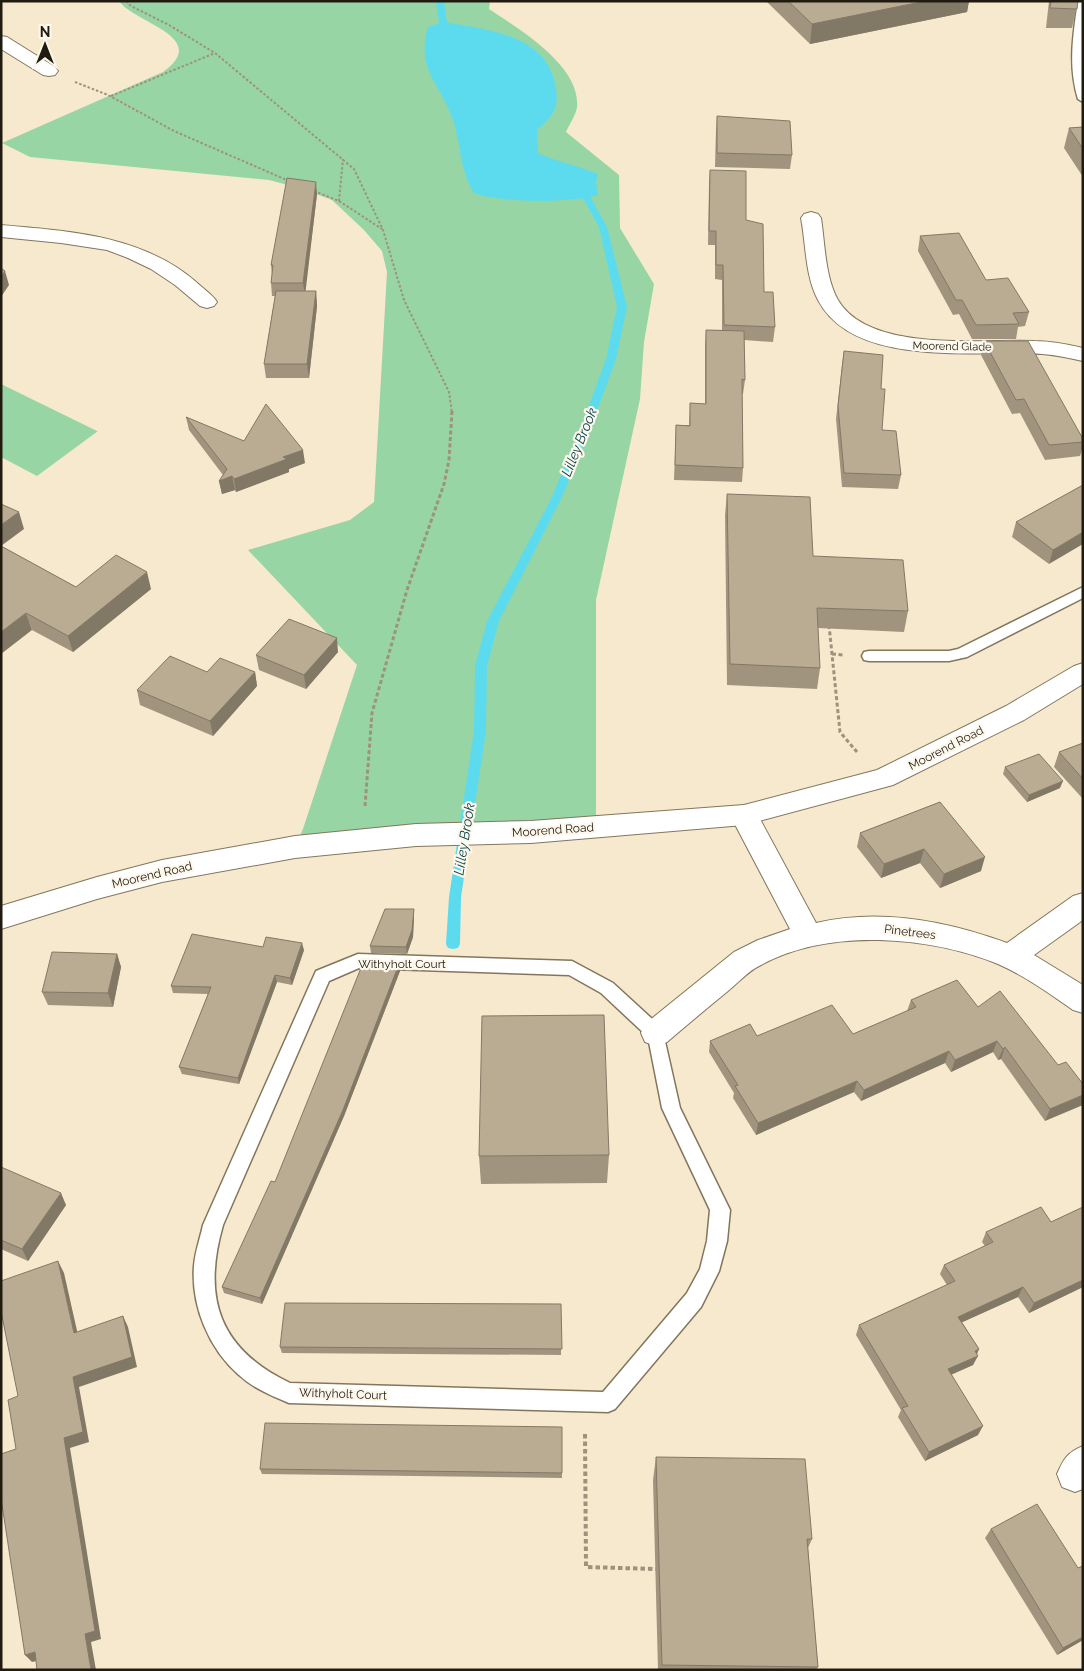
<svg xmlns="http://www.w3.org/2000/svg" width="1084" height="1671" font-family="Raleway,sans-serif">
<rect width="100%" height="100%" fill="#f7e9cd"/>
<!-- green -->
<g fill="#98d5a4">
<path d="M 119,1 L 490,1 L 489,9 C 519,29 581,66 577,107 C 576,115 569,125 566,132 L 619,175 L 620,228 L 654,284 L 644,342 L 640,399 L 596,600 L 596,827 L 295,847 L 303,829 L 357,665 L 248,550 L 350,520 L 374,502 L 387,272 L 382,251 L 364,230 L 332,200 L 303,189 L 269,180 L 30,157 L 2,143 L 163,72 C 212,37 134,23 119,1 Z"/>
<polygon points="1,384 97,431 98,431 37,476 1,457"/>
</g>
<!-- water -->
<path fill="#5cdbef" d="M 443,22 C 484,29 546,34 555,84 C 560,108 554,114 537,130 L 538,153 C 558,162 579,166 598,174 L 596,183 L 598,195 C 569,203 502,203 474,193 C 459,169 461,142 452,117 C 439,82 416,69 428,27 Z"/>
<g fill="none" stroke-linecap="round" stroke-linejoin="round">
<!-- stream -->
<g fill="#5cdbef" fill-rule="evenodd">
<polygon points="436,1 444,1 447,22 457,36 456,38 450,38 439,22"/>
<polygon points="574,189 590,196 607,227 627,307 616,359 590,430 561,499 499,621 487,666 486,731 461,897 460,944 458,948 453,949 448,948 446,944 449,897 474,731 475,666 487,621 551,499 580,430 606,359 617,307 599,227 584,200 570,192"/>
</g>
<defs>
<g id="service">
<path d="M 1078,1 L 1083,1 L 1083,102 L 1078,99 C 1068,66 1073,35 1078,1 Z"/>
<polygon points="1083,587 1083,598 967,657 949,661 869,661 864,660 862,656 864,652 869,651 949,651 958,649"/>
<path d="M 358,954 L 572,961 L 613,983 L 662,1028 L 680,1108 L 730,1210 L 727,1241 L 719,1271 L 701,1307 L 615,1409 L 608,1412 L 289,1403 C 272,1396 253,1388 239,1375 C 209,1349 191,1306 194,1266 C 195,1252 200,1239 203,1225 L 316,971 ZM 359,968 L 569,975 L 601,993 L 648,1037 L 662,1108 L 710,1210 L 707,1241 L 700,1269 L 687,1293 L 603,1392 L 290,1383 C 219,1349 202,1298 223,1225 L 329,981 Z"/>
</g>
<g id="minor">
<polygon points="1,36 7,37 55,67 58,71 55,75 49,76 43,75 1,49"/>
<path d="M 811,212 L 818,214 L 821,218 C 825,244 825,277 838,300 C 869,353 982,339 1034,341 C 1050,341 1066,344 1083,348 L 1083,361 C 1069,358 1056,355 1042,354 C 978,350 854,369 818,300 C 805,276 806,244 801,218 L 804,214 Z"/>
<path d="M 1,225 C 69,231 141,235 195,281 C 202,288 212,294 217,302 L 214,306 L 207,308 L 200,306 L 175,285 L 151,269 L 128,258 L 107,250 L 61,243 L 1,237 Z"/>
<path d="M 744,805 L 754,808 L 816,923 C 879,908 947,921 1007,943 L 1073,896 L 1083,893 L 1083,920 L 1034,955 L 1083,985 L 1083,1013 L 1073,1010 C 1049,993 1025,976 998,964 C 928,936 829,928 761,965 C 748,971 739,982 728,991 C 707,1008 687,1025 667,1042 L 656,1046 L 645,1042 L 641,1033 L 645,1024 L 734,952 L 758,940 L 790,929 L 730,815 L 734,808 Z"/>
<path d="M 1083,1446 L 1083,1489 L 1075,1492 L 1062,1487 L 1057,1474 C 1064,1458 1067,1453 1083,1446 Z"/>
</g>
<polygon id="tertiary" points="1083,663 1083,684 1024,720 893,785 744,825 531,843 416,846 295,858 162,882 97,899 1,929 1,906 97,877 162,860 295,836 416,824 531,821 744,805 877,770 1006,706 1074,666"/>
</defs>
<!-- service casing -->
<use href="#service" stroke="#83765d" stroke-width="3"/>
<!-- minor casing -->
<use href="#minor" stroke="#83765d" stroke-width="2"/>
<!-- tertiary casing -->
<use href="#tertiary" stroke="#83765d" stroke-width="2"/>
<!-- path-far2 -->
<g stroke="#9c927e" stroke-width="2" stroke-dasharray="2.5 2" stroke-linecap="butt">
<polyline points="126,1 131,6 169,25 215,53 354,169 383,230 404,300 449,392 452,413"/>
<polyline points="75,82 108,95 174,131 289,181"/>
<polyline points="111,96 215,53"/>
<polyline points="314,191 339,201 382,229"/>
<polyline points="339,201 343,159"/>
</g>
<!-- path-far1 -->
<g stroke="#9c927e" stroke-width="3" stroke-dasharray="4 2.5" stroke-linecap="butt">
<polyline points="829,625 840,732 857,752"/>
<polyline points="832,654 843,655"/>
<polyline points="365,806 372,713 407,590 444,484 449,460 452,411"/>
</g>
<!-- path -->
<polyline stroke="#9c927e" stroke-width="4" stroke-dasharray="4.5 3" stroke-linecap="butt" points="585,1434 586,1567 656,1569"/>
<!-- service -->
<use href="#service" fill="#fff" fill-rule="evenodd"/>
<!-- minor -->
<use href="#minor" fill="#fff" fill-rule="evenodd"/>
<!-- tertiary -->
<use href="#tertiary" fill="#fff" fill-rule="evenodd"/>
</g>
<!-- wall -->
<g fill="#a0947e">
<polygon points="766,1 969,1 967,12 810,44"/>
<polygon points="1049,1 1078,1 1072,28 1046,28"/>
<polygon points="717,116 792,155 790,169 715,167 716,130"/>
<polygon points="1083,127 1083,177 1064,148 1069,128"/>
<polygon points="710,170 746,220 764,292 775,327 773,342 744,340 745,380 743,394 742,394 743,468 742,482 674,480 676,425 689,425 690,403 705,404 705,344 706,330 722,330 722,280 715,279 715,245 708,245 709,184"/>
<polygon points="317,194 305,291 316,291 317,306 309,378 266,378 264,364 275,296 272,296 271,283 272,275 271,265"/>
<polygon points="920,236 986,280 1029,312 1025,326 1018,327 1016,339 972,339 959,314 953,315 918,251"/>
<polygon points="984,341 1083,439 1083,447 1080,456 1045,460 1020,413 1012,414 981,355"/>
<polygon points="844,351 881,389 882,430 901,475 898,489 842,487 836,419 842,365"/>
<polygon points="186,417 244,441 305,463 289,469 289,472 236,492 235,490 222,494 219,481 223,475 189,430"/>
<polygon points="1083,485 1049,564 1012,537 1016,522"/>
<polygon points="727,494 813,556 908,611 904,632 818,628 820,668 817,689 727,685 725,515"/>
<polygon points="1,546 76,587 151,589 73,652 32,630"/>
<polygon points="338,652 306,689 259,670 256,655"/>
<polygon points="207,672 255,672 257,686 213,736 140,705 137,690"/>
<polygon points="1083,743 1083,799 1054,767 1059,752"/>
<polygon points="1005,767 1060,788 1027,802 1003,774"/>
<polygon points="940,802 981,871 940,888 920,863 881,878 857,847 860,833"/>
<polygon points="414,916 413,937 407,954 371,953 370,946"/>
<polygon points="263,947 304,950 292,985 277,982 239,1084 182,1074 179,1067 208,994 173,993 171,986"/>
<polygon points="117,954 121,967 113,1007 48,1005 42,992"/>
<polygon points="399,964 400,971 344,1116 262,1304 224,1293 222,1287 275,1182"/>
<polygon points="911,1000 978,1007 1083,1084 1045,1121 1001,1059 998,1060 993,1052 951,1072 945,1063 861,1101 854,1092 756,1135 733,1098 734,1093 709,1052 710,1041 757,1036 853,1034 907,1011"/>
<polygon points="609,1155 607,1183 481,1184 479,1156"/>
<polygon points="1,1167 66,1205 28,1261 1,1249"/>
<polygon points="1083,1207 1083,1287 1029,1313 1018,1297 962,1322 979,1349 973,1365 951,1375 978,1435 925,1461 898,1417 901,1410 856,1335 859,1325 947,1285 940,1274 944,1265 985,1246 982,1242 986,1232 1051,1222"/>
<polygon points="561,1304 561,1355 282,1353 280,1347"/>
<polygon points="562,1427 562,1478 262,1474 260,1469"/>
<polygon points="656,1457 812,1539 808,1548 818,1667 816,1670 658,1670 653,1480"/>
<polygon points="991,1529 1078,1568 1083,1566 1083,1640 1057,1655 985,1538"/>
</g>
<!-- shaded-wall -->
<g fill="#827866">
<polygon points="926,1 969,1 967,12 810,44 812,24"/>
<polygon points="316,182 317,194 305,296 303,283"/>
<polygon points="5,271 9,285 1,297 1,277"/>
<polygon points="316,291 317,306 309,378 307,364"/>
<polygon points="303,450 305,463 289,469 289,472 236,492 234,479 283,457"/>
<polygon points="232,476 235,490 222,494 219,481"/>
<polygon points="19,512 24,529 1,546 1,525"/>
<polygon points="1083,532 1083,544 1049,564 1053,550"/>
<polygon points="147,572 151,589 73,652 68,636"/>
<polygon points="26,613 32,630 1,654 1,632"/>
<polygon points="337,638 338,652 306,689 304,675"/>
<polygon points="255,672 257,686 213,736 210,721"/>
<polygon points="1063,781 1060,788 1027,802 1029,795"/>
<polygon points="924,849 920,863 881,878 884,864"/>
<polygon points="985,857 981,871 940,888 944,874"/>
<polygon points="414,909 414,916 413,937 407,954 406,947"/>
<polygon points="302,943 304,950 292,985 290,978"/>
<polygon points="117,954 121,967 113,1007 108,993"/>
<polygon points="399,964 400,971 344,1116 262,1304 260,1298"/>
<polygon points="275,975 277,982 239,1084 238,1078"/>
<polygon points="997,1041 993,1052 951,1072 955,1060"/>
<polygon points="1005,1047 1001,1059 998,1060 1003,1049"/>
<polygon points="949,1051 945,1063 861,1101 864,1090"/>
<polygon points="857,1081 854,1092 756,1135 758,1123"/>
<polygon points="1083,1095 1083,1105 1045,1121 1050,1109"/>
<polygon points="61,1193 66,1205 28,1261 22,1249"/>
<polygon points="58,1261 64,1273 80,1344 74,1333"/>
<polygon points="1083,1280 1083,1287 1029,1313 1034,1303"/>
<polygon points="1023,1287 1018,1297 954,1326 958,1317"/>
<polygon points="123,1316 128,1327 137,1367 79,1387 89,1442 70,1448 101,1639 91,1642 96,1670 91,1670 85,1634 64,1438 73,1377"/>
<polygon points="979,1349 975,1357 978,1356 973,1365 943,1378 948,1369"/>
<polygon points="983,1426 978,1435 925,1461 929,1452"/>
<polygon points="1083,1637 1083,1640 1057,1655 1063,1648"/>
<polygon points="35,1652 41,1660 32,1662 25,1655"/>
</g>
<!-- building -->
<g fill="#baac92" stroke="#827866">
<polygon points="788,1 926,1 812,24"/>
<polygon points="1051,1 1078,1 1077,9 1050,8"/>
<polygon points="717,116 790,121 792,155 717,153"/>
<polygon points="1083,127 1083,149 1069,128"/>
<polygon points="710,170 746,171 746,220 763,224 764,292 773,292 775,327 724,325 723,265 716,265 716,231 709,231"/>
<polygon points="287,178 316,182 303,283 271,283 273,265 271,265"/>
<polygon points="959,233 986,280 1008,278 1029,312 1013,313 1019,324 976,325 962,300 956,300 920,236"/>
<polygon points="1,268 5,271 1,277"/>
<polygon points="276,291 316,291 307,364 264,364"/>
<polygon points="706,330 744,331 745,380 742,379 743,468 675,465 676,425 690,426 690,403 706,404"/>
<polygon points="984,341 1028,341 1083,439 1083,442 1049,445 1024,399 1016,400"/>
<polygon points="844,351 883,355 881,389 885,389 882,430 896,431 901,475 844,473 838,406"/>
<polygon points="266,404 303,450 283,457 287,459 234,479 232,476 219,481 227,469 186,417 244,441"/>
<polygon points="1083,485 1083,532 1053,550 1016,522"/>
<polygon points="727,494 810,497 813,556 903,560 908,611 817,608 820,668 730,664"/>
<polygon points="1,504 19,512 1,525"/>
<polygon points="1,546 76,587 116,555 147,572 68,636 26,613 1,632"/>
<polygon points="289,619 337,638 304,675 256,655"/>
<polygon points="170,656 207,672 220,658 255,672 210,721 137,690"/>
<polygon points="1083,743 1083,779 1059,752"/>
<polygon points="1039,754 1063,781 1029,795 1005,767"/>
<polygon points="940,802 985,857 944,874 924,849 884,864 860,833"/>
<polygon points="385,909 414,909 412,930 406,947 370,946"/>
<polygon points="192,934 263,947 266,937 302,943 290,978 275,975 238,1078 179,1067 211,987 171,986"/>
<polygon points="52,952 117,954 108,993 42,992"/>
<polygon points="363,963 399,964 343,1110 260,1298 222,1287 271,1181 275,1182"/>
<polygon points="957,980 978,1007 1000,991 1058,1065 1066,1062 1083,1084 1083,1095 1050,1109 1005,1047 1003,1049 997,1041 955,1060 949,1051 864,1090 857,1081 758,1123 735,1086 738,1085 710,1041 750,1024 757,1036 832,1005 853,1034 916,1007 911,1000"/>
<polygon points="604,1015 609,1155 479,1156 482,1016"/>
<polygon points="1,1167 61,1193 22,1249 1,1240"/>
<polygon points="1041,1207 1051,1222 1083,1207 1083,1280 1034,1303 1023,1287 958,1317 979,1349 975,1351 978,1356 948,1369 983,1426 929,1452 902,1408 908,1406 859,1325 955,1281 944,1265 993,1242 986,1232"/>
<polygon points="58,1261 74,1333 123,1316 132,1357 73,1377 83,1432 64,1438 95,1631 85,1634 91,1670 37,1670 35,1652 25,1655 1,1498 1,1454 16,1449 8,1400 18,1396 1,1311 1,1281"/>
<polygon points="285,1303 561,1304 562,1349 280,1347"/>
<polygon points="265,1423 562,1427 562,1473 260,1469"/>
<polygon points="656,1457 805,1459 812,1539 807,1539 818,1667 662,1665"/>
<polygon points="1037,1504 1078,1568 1083,1566 1083,1637 1063,1648 991,1529"/>
</g>
<g text-anchor="middle" stroke-width="4.5" stroke-linejoin="round" paint-order="stroke">
<!-- far-street labels -->
<g font-size="11" fill="#201b11" stroke="#fdf7ec">
<text transform="translate(952 346) rotate(1)" y="4">Moorend Glade</text>
</g>
<!-- street labels -->
<g font-size="12" fill="#201b11" stroke="#fdf7ec">
<text transform="translate(946 748) rotate(-27)" y="4">Moorend Road</text>
<text transform="translate(553 830) rotate(-4)" y="4">Moorend Road</text>
<text transform="translate(152 875) rotate(-13)" y="4">Moorend Road</text>
<text transform="translate(910 932) rotate(7)" y="4">Pinetrees</text>
<text x="402" y="968">Withyholt Court</text>
<text transform="translate(343 1394) rotate(2)" y="4">Withyholt Court</text>
</g>
<!-- water labels -->
<g font-size="14" font-style="italic" fill="#023f48" stroke="#fdf7ec">
<text transform="translate(579 442) rotate(-68)" y="5">Lilley Brook</text>
<text transform="translate(464 839) rotate(-81)" y="5">Lilley Brook</text>
</g>
</g>
<!-- border -->
<rect width="1084" height="1671" fill="none" stroke="#201b11" stroke-width="5"/>
<!-- north arrow -->
<g transform="translate(45 45)" stroke="#fdf7ec" stroke-width="4" paint-order="stroke">
<path d="M0-4L9 19L0 12L-9 19Z" fill="#201b11"/>
<text y="-8" font-size="14" font-weight="bold" text-anchor="middle" fill="#201b11">N</text>
</g>
</svg>
